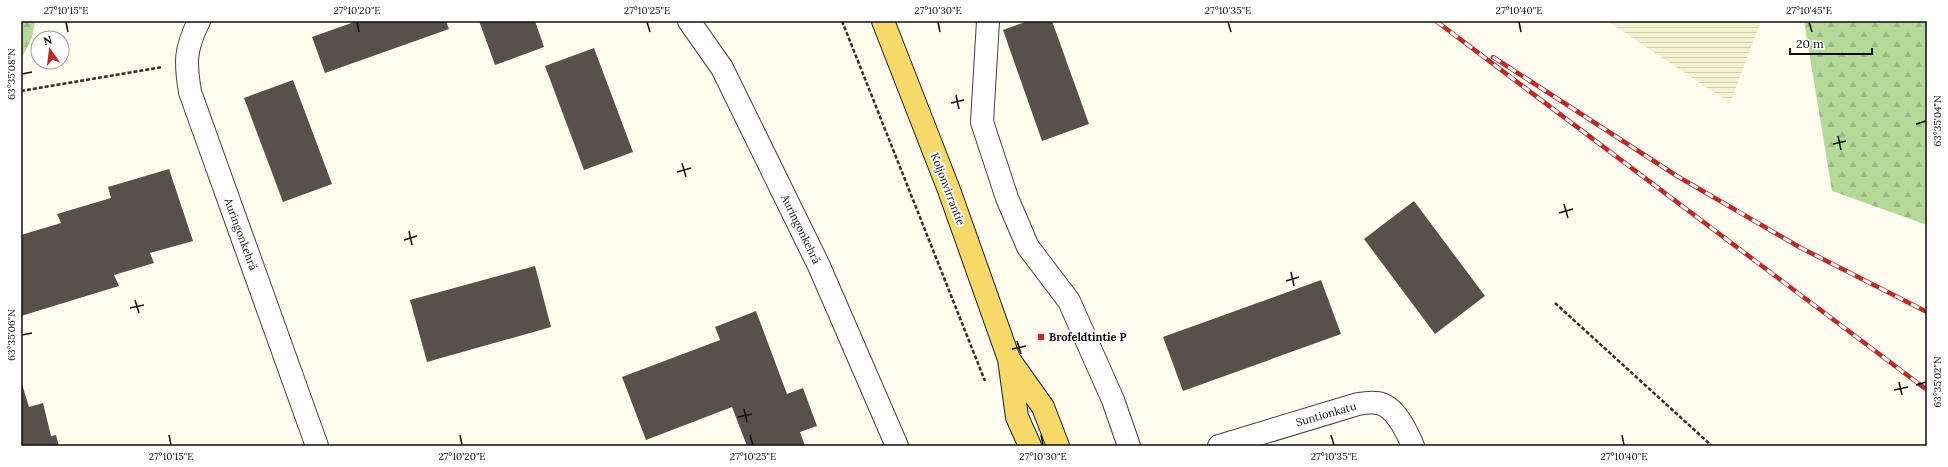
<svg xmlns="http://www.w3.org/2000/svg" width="1948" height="467" font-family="Lora,serif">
<defs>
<pattern id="farmland-rules" width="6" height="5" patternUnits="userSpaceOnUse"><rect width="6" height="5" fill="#f4f3d0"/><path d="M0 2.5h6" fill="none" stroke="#d0cfb1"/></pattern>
<pattern id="forest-firs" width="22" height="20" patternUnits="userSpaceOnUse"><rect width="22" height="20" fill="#b4d999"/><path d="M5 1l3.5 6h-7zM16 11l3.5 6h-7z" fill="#9ab983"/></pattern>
</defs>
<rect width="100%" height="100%" fill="#fffcf0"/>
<!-- farmland -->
<polygon fill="url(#farmland-rules)" points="1607,21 1761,21 1730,103"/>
<!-- forest -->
<g fill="url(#forest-firs)">
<polygon points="21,21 35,21 32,38 21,59"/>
<polygon points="1804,21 1927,21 1927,225 1832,191"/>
</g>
<!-- building -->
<g fill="#57504b">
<polygon points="357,21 446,21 449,29 325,73 312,37"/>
<polygon points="479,21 535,21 544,47 495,65"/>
<polygon points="1028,21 1052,21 1089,124 1042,141 1003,30"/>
<polygon points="594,48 633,152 584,170 545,66"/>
<polygon points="293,80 332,184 283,202 244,98"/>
<polygon points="169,169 193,241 150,253 154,263 114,275 119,286 21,316 21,235 61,223 57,214 111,198 108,187"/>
<polygon points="1414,201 1485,296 1435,334 1364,239"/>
<polygon points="535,266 551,327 427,362 410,300"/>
<polygon points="1321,280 1341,334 1183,391 1163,337"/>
<polygon points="756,311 787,394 803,388 817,426 800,432 805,446 747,446 732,407 646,440 622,377 720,340 715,327"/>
<polygon points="21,381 29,407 43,403 51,436 56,435 59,446 21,446"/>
</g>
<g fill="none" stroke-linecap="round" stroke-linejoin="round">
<defs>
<g id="minor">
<path d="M 199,21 C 185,49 185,62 190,92 L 317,446"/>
<polyline points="689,21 722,68 819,266 897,446"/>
<polyline points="988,21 982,122 1007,198 1028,247 1069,301 1113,400 1129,446"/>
<path d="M 1219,446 L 1358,404 C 1364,403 1371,402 1377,403 C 1395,405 1407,432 1413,446"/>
</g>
<g id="major">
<polyline points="883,21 949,190 1009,359 1017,417 1030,446"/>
<polyline points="1011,362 1043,407 1058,446"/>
</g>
</defs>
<!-- minor casing -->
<use href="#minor" stroke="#414141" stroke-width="24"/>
<!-- major casing -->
<use href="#major" stroke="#1f1f1f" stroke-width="24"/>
<!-- path -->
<g stroke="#303030" stroke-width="2.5" stroke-dasharray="4 2" stroke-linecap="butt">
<polyline points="842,21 985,381"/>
<polyline points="21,91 163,67"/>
<polyline points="1555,303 1712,446"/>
</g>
<!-- minor -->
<use href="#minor" stroke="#fff" stroke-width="22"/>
<!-- major -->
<use href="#major" stroke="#f6d968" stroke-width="22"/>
<defs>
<g id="rail">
<polyline points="1436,21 1927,390"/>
<polyline points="1493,57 1677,176 1801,248 1927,312"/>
</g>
</defs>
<!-- rail casing -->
<use href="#rail" stroke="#bd2829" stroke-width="4.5"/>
<!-- rail -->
<use href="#rail" stroke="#fff" stroke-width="3" stroke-dasharray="9" stroke-linecap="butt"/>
</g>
<!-- ticks -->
<path fill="none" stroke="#0e0e0e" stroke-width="1.5" d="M 66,22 L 68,32M 357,22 L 359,32M 647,22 L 650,32M 938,22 L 940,32M 1228,22 L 1231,32M 1519,22 L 1521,32M 1809,22 L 1812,32M 22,74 L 32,72M 956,95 L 959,109M 951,103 L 964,100M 1916,124 L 1926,121M 1838,136 L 1841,150M 1833,144 L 1846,141M 682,163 L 686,177M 677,172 L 691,168M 1564,204 L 1568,218M 1559,213 L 1573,209M 409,231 L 412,245M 404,240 L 417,236M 1291,272 L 1294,286M 1286,281 L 1299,277M 135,300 L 139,313M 130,308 L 144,305M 22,335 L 32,333M 1017,341 L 1021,354M 1012,349 L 1026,346M 1899,382 L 1902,395M 1916,385 L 1926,382M 1894,390 L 1908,387M 744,409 L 747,422M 738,417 L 752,414M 169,435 L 171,445M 460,435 L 462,445M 750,435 L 753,445M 1041,435 L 1043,445M 1331,435 L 1334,445M 1622,435 L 1624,445"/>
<!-- markers -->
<rect fill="#bd2829" stroke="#fff" stroke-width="1.5" x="1037" y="333" width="8" height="8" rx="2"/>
<g text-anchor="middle" stroke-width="4" stroke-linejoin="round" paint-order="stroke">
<!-- street labels -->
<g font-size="11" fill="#0e0e0e" stroke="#fff">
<text transform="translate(948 189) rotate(69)" y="4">Koljonvirrantie</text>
<text transform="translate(801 229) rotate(64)" y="4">Auringonkehrä</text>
<text transform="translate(241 234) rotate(70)" y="4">Auringonkehrä</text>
<text transform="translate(1326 414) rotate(-16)" y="4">Suntionkatu</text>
</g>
<!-- poi labels -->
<g font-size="11" font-weight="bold" fill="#0e0e0e" stroke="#fff" text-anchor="start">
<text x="1049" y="341">Brofeldtintie P</text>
</g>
</g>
<!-- border -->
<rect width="1948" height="467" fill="none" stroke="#ffffff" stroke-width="44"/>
<!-- north arrow -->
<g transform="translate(50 50) rotate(346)"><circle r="19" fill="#ffffff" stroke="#9f9f9f"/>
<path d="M0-3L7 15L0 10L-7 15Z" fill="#bd2829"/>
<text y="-6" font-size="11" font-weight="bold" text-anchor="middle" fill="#0e0e0e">N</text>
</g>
<!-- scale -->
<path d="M1790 48v6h82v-6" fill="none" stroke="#0e0e0e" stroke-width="2"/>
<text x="1796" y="48" font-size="12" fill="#0e0e0e" stroke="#ffffff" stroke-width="3" paint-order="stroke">20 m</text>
<rect x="22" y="22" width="1904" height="423" fill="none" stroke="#0e0e0e" stroke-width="1.5"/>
<g font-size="10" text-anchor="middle" fill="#0e0e0e">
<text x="66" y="14">27°10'15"E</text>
<text x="357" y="14">27°10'20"E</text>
<text x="647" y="14">27°10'25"E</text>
<text x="938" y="14">27°10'30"E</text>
<text x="1228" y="14">27°10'35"E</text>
<text x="1519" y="14">27°10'40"E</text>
<text x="1809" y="14">27°10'45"E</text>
<text transform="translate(11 74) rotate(-90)" y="4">63°35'08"N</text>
<text transform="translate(1937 121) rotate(-90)" y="4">63°35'04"N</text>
<text transform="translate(11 335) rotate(-90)" y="4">63°35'06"N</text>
<text transform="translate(1937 382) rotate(-90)" y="4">63°35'02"N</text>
<text x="171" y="460">27°10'15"E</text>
<text x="462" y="460">27°10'20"E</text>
<text x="753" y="460">27°10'25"E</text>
<text x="1043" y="460">27°10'30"E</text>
<text x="1334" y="460">27°10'35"E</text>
<text x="1624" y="460">27°10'40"E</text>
</g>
</svg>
